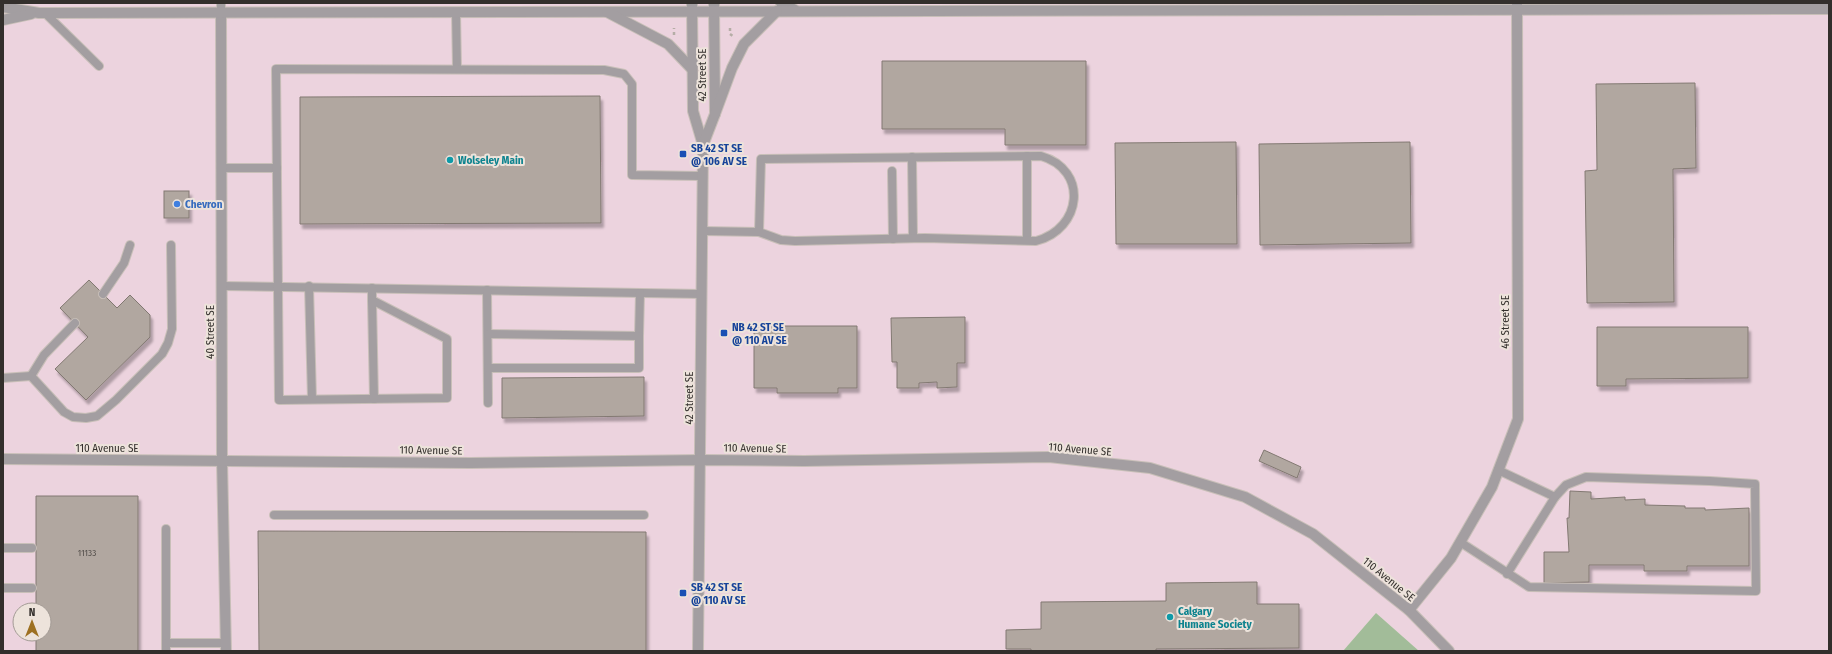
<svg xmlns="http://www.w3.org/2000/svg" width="1832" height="654" font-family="'Fira Sans Condensed',sans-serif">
<defs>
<filter id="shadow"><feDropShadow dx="2.5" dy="4.5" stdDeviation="1" flood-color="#0004"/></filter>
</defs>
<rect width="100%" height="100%" fill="#ede3db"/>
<!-- industrial -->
<path fill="#ecd3de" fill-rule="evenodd" d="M 3,3 L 1829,3 L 1829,651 L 1419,651 L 1376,613 L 1343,651 L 3,651 ZM 20,610 L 44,610 L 44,634 L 20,634 Z"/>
<!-- green -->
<polygon fill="#a2bc99" points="1376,613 1419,651 1343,651"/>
<!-- building -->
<g fill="#b1a7a0" stroke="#827972" filter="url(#shadow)">
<polygon points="882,61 1086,61 1086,145 1005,145 1005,129 882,129"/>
<polygon points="1695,83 1696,168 1673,169 1674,302 1587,303 1585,171 1597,170 1596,84"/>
<polygon points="600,96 601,223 300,224 300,97"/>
<polygon points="1236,142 1237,244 1116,244 1115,143"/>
<polygon points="1410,142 1411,243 1260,245 1259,144"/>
<rect x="164" y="191" width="25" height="27"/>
<polygon points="89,280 117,308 130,295 150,315 150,337 86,400 55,369 88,337 60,308"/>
<polygon points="965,317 965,363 957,363 957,387 937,388 937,382 919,383 919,388 897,388 897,362 892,362 891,318"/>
<polygon points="754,326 857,326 857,388 838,388 838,393 777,393 777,388 754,388"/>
<polygon points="1597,327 1748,327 1748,378 1626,379 1626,386 1597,386"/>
<polygon points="644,377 644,416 502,418 502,378"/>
<polygon points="1264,450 1301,467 1297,478 1259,461"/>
<polygon points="1570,491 1591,492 1591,499 1625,497 1625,500 1645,499 1645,505 1685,506 1685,508 1705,508 1705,510 1749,508 1749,566 1687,566 1687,571 1644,571 1644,565 1589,565 1589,582 1544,583 1544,552 1569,552 1567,518 1569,518"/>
<polygon points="36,496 138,496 138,651 36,651 36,634 44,634 44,610 36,610"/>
<polygon points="258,531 646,532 646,651 259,651"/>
<polygon points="1257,582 1257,604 1299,604 1299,648 1156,649 1156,651 1031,651 1031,649 1006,649 1006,630 1041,629 1041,602 1166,601 1166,583"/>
</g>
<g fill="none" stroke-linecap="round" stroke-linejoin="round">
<defs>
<g id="service">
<polyline points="221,3 221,12"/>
<polyline points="456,12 457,69"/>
<polyline points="45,13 99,66"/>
<polyline points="1027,156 1027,240"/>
<polyline points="912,157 913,238"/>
<polyline points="222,168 277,168"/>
<polyline points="892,171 893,239"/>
<path d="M 702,231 L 759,232 L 781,240 L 795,241 L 925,238 L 1036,241 C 1082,229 1089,170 1041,156 L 761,159 L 759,232"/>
<polyline points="222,286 702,294"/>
<polyline points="309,286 312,399"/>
<polyline points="372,288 372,300 447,339 447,398 279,400 276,69 604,70 624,74 632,84 632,175 702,176"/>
<polyline points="487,290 488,403"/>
<polyline points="103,294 124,263 130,245"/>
<polyline points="372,300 374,399"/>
<polyline points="488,334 639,336 640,293"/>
<polyline points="488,368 639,368 639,336"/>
<polyline points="31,376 44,355 75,323"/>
<polyline points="3,378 31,376 64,412 73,417 86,418 97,416 116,400 162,354 168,343 172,329 171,245"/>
<polyline points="1498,470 1555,497"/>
<polyline points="274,515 644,515"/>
<polyline points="166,529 166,651"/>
<polyline points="1460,542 1529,587 1756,591 1755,484 1710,481 1586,477 1566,485 1555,497 1507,574"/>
<polyline points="3,548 32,548"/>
<polyline points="3,588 32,588"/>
<polyline points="166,643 226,643"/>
</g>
<g id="minor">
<polyline points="692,3 693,111 703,145 698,651"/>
<polyline points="221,12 222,460 226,651"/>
<polyline points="703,145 715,114 714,3"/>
<polyline points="3,459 470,463 701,460 804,461 1049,457 1150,468 1245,497 1313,534 1409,610 1449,651"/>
<polyline points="1409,610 1451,558 1492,487 1518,419 1517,3"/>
</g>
<g id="tertiary">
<polyline points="781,3 795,10"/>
<polyline points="3,7 39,13 1829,9"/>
<polyline points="607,12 668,44 692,69"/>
<polyline points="3,20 31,14"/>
<polyline points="715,114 732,68 744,44 777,11"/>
</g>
</defs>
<!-- service casing -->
<use href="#service" stroke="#c8bfb8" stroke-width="10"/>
<!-- minor casing -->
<use href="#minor" stroke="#c8bfb8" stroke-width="12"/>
<!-- tertiary casing -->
<use href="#tertiary" stroke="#c8bfb8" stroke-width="12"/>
<!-- path -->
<g stroke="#b5ada6" stroke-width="2.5" stroke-dasharray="3 3" stroke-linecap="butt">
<polyline points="730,28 730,34 734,37"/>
<polyline points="674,35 674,28"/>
</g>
<!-- service -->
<use href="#service" stroke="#a39ea1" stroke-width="8"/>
<!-- minor -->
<use href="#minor" stroke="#a39ea1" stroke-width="10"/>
<!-- tertiary -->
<use href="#tertiary" stroke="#a39ea1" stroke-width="10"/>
</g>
<!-- markers -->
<g fill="#1a4fb4" stroke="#ede3db" stroke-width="1.5">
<rect x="679" y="150" width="8" height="8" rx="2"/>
<rect x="720" y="329" width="8" height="8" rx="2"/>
<rect x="679" y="589" width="8" height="8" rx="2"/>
</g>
<g fill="#0f9aa8" stroke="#ede3db" stroke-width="1.5">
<circle cx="450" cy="160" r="4"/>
<circle cx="1170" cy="617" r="4"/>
</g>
<circle fill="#3f7fe0" stroke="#ede3db" stroke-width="1.5" cx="177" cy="204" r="4"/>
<g text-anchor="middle" stroke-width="4" stroke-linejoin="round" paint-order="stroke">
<!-- number labels -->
<g font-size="9" fill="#524d49">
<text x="87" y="556">11133</text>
</g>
<!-- street labels -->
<g font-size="11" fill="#332f2c" stroke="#ede3db">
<text transform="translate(702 75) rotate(-90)" y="4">42 Street SE</text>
<text transform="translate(1505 322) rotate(-90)" y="4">46 Street SE</text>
<text transform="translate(210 332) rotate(-90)" y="4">40 Street SE</text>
<text transform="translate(689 398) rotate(-90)" y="4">42 Street SE</text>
<text x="107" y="452">110 Avenue SE</text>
<text transform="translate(755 448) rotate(1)" y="4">110 Avenue SE</text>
<text transform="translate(1080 449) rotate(5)" y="4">110 Avenue SE</text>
<text transform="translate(431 450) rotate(1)" y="4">110 Avenue SE</text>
<text transform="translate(1389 579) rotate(39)" y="4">110 Avenue SE</text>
</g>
<!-- transit labels -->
<g font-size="11" font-weight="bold" fill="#164399" stroke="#ede3db" text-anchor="start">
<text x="691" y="152">SB 42 ST SE<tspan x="691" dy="13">@ 106 AV SE</tspan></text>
<text x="732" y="331">NB 42 ST SE<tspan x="732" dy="13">@ 110 AV SE</tspan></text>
<text x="691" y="591">SB 42 ST SE<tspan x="691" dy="13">@ 110 AV SE</tspan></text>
</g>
<!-- culture labels -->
<g font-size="11" font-weight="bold" fill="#0d838f" stroke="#ede3db" text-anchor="start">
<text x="458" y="164">Wolseley Main</text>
<text x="1178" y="615">Calgary<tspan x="1178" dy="13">Humane Society</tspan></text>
</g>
<!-- shop labels -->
<g font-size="11" font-weight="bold" fill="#366cbe" stroke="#ede3db" text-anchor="start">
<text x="185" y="208">Chevron</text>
</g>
</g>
<!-- border -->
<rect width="1832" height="654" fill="none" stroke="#332f2c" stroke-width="8"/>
<!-- north arrow -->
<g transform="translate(32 622)"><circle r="19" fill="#ede3db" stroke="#a39b95"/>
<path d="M0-3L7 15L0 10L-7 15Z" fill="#9d7021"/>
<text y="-6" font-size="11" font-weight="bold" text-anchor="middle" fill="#332f2c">N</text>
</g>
</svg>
